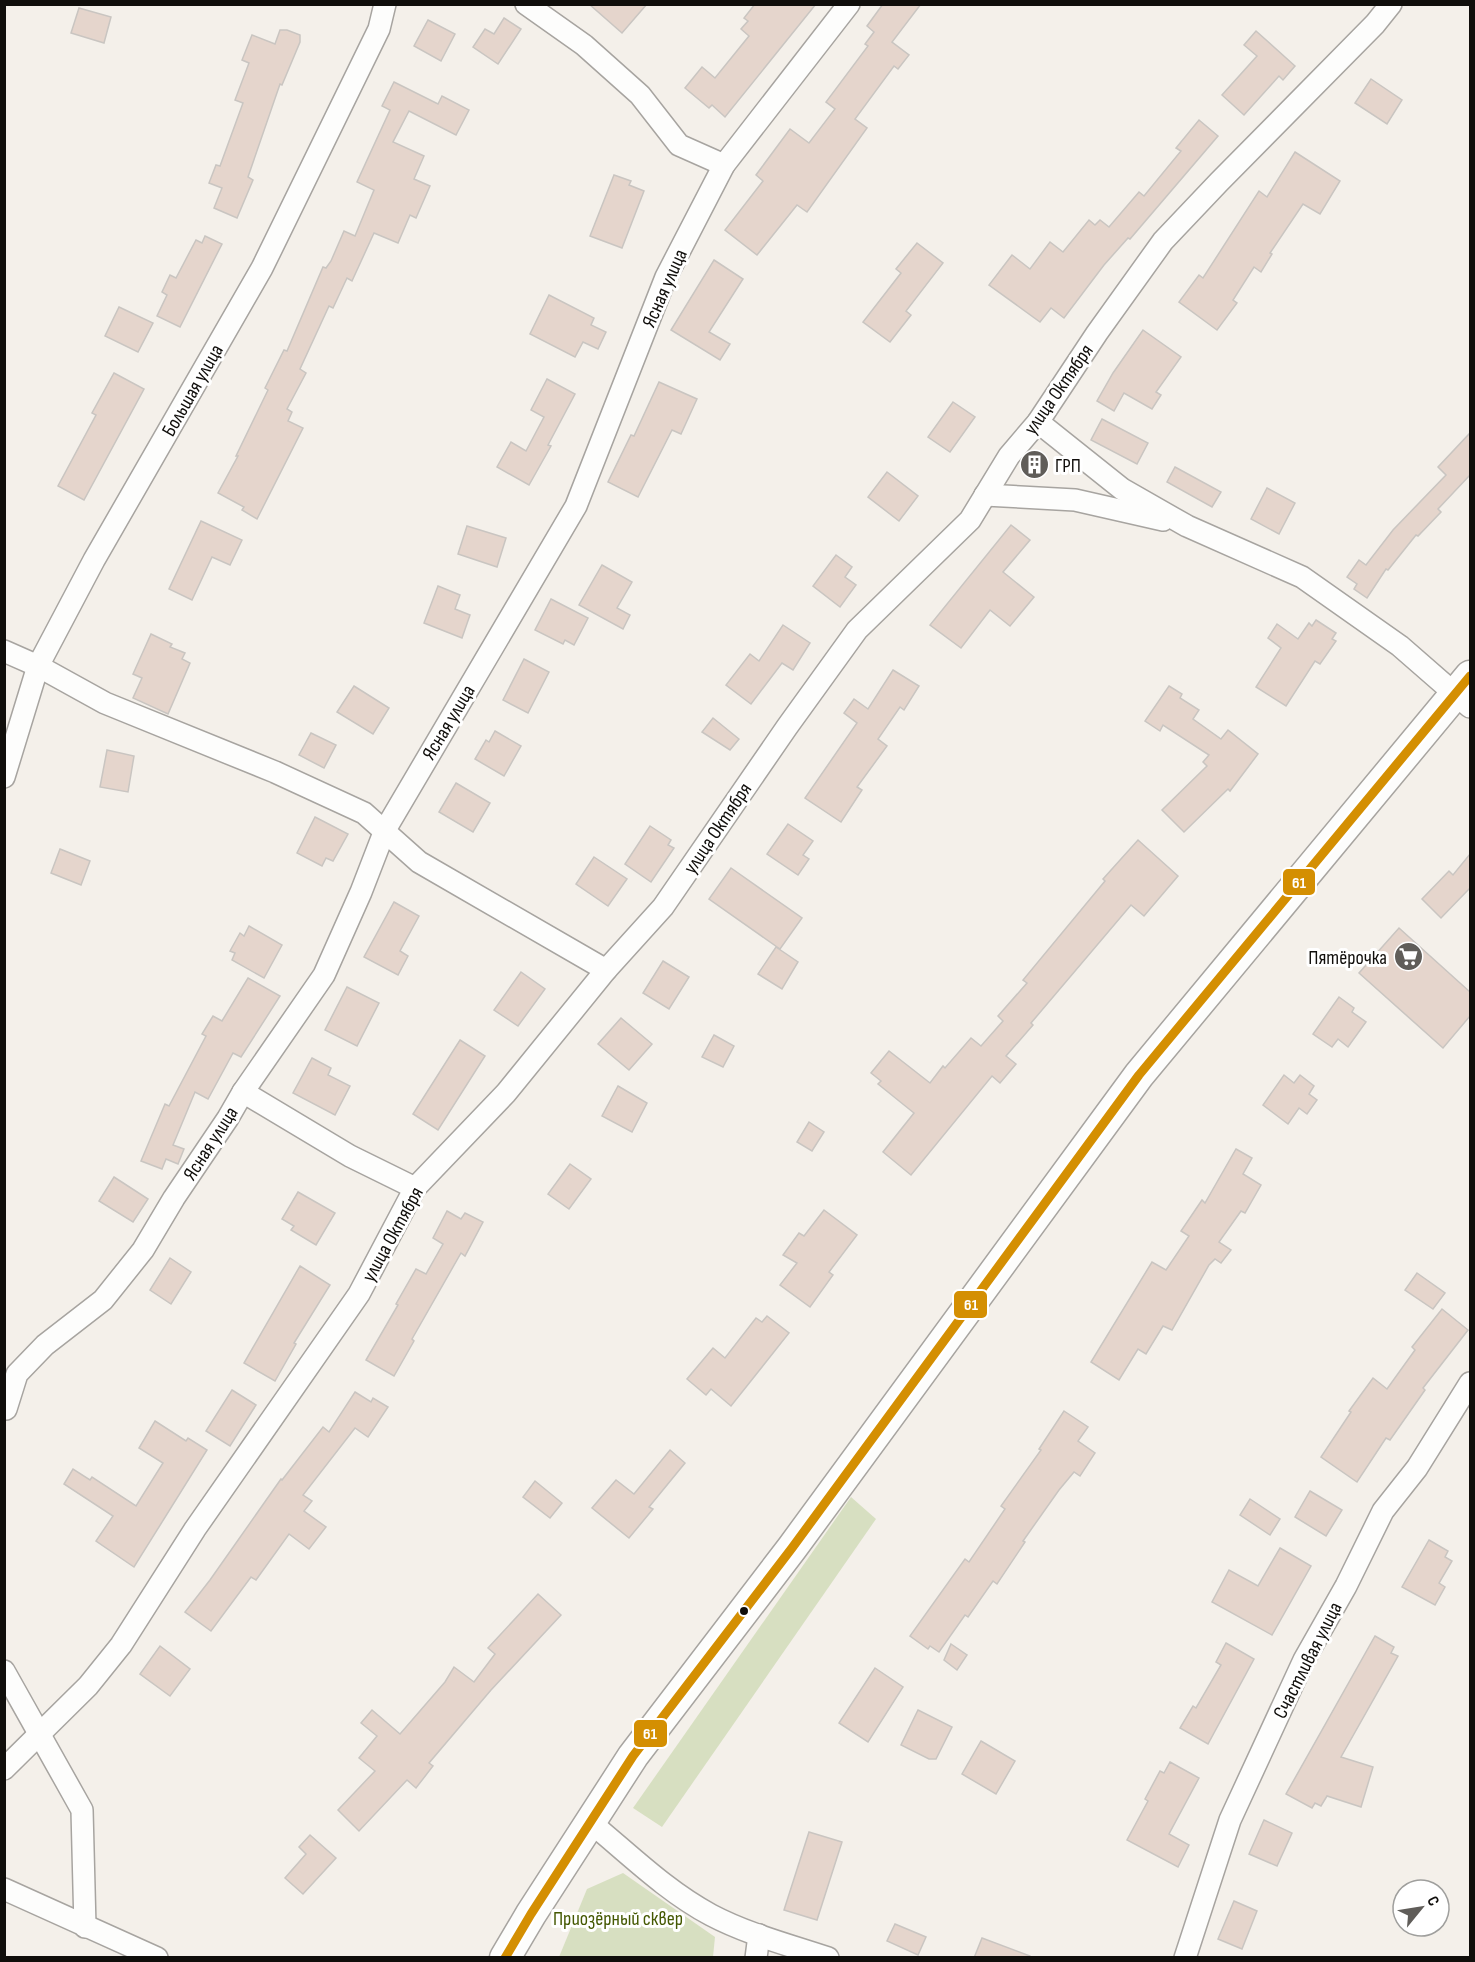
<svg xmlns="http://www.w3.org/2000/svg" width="1475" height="1962" font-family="'Sofia Sans Condensed',sans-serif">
<rect width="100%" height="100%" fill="#f4f0ea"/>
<!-- green -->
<g fill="#d7dfc1">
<polygon points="851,1497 876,1519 662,1827 633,1808"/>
<polygon points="623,1873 715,1937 713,1957 559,1957 587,1889"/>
</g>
<!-- building -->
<g fill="#e5d5cc" stroke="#c9c5c1" stroke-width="1.5">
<polygon points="589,4 647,4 622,33"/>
<polygon points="755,4 816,4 725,117 712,105 709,108 685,88 702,67 715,78 749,36 741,29 748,21 744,18"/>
<polygon points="883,4 921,4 892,42 909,55 898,69 894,66 855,119 867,128 807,212 797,205 757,255 725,230 763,181 756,175 790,129 809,143 835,109 826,102 868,46 865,44 874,32 867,26"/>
<polygon points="79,8 111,17 104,43 71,33"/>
<polygon points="504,18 521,29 498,64 473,47 485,29 494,34"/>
<polygon points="428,20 455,34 441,61 414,46"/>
<polygon points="280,30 287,30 300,35 300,42 282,85 280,84 248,177 253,180 237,218 214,208 222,188 209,183 216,165 220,166 243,103 235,100 249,63 242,60 252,35 275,44"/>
<polygon points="1256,31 1295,66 1283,80 1279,76 1244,115 1222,95 1257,56 1244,45"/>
<polygon points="1371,79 1402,100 1387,124 1355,103"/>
<polygon points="394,82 438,104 442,96 469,110 456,135 409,111 393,142 424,156 414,179 430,186 416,218 410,215 398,243 374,233 352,281 347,278 333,308 329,306 300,369 306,373 287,409 292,412 288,421 303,428 257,519 242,510 244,507 218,493 238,456 236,456 268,390 265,388 284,350 287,351 323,267 326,268 331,261 344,231 355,236 374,190 357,182 390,110 382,106"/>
<polygon points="1199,120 1218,136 1130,239 1128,238 1104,265 1064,318 1051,308 1040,322 989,285 1012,255 1030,269 1050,242 1063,252 1089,220 1095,225 1100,220 1109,227 1139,192 1144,196 1181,151 1176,148"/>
<polygon points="1295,152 1340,181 1320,214 1303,204 1270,253 1272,254 1261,272 1254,267 1233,300 1237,303 1217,330 1179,302 1199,275 1203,278 1259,191 1267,197"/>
<polygon points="614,175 631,181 629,185 644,191 622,248 590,236"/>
<polygon points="205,236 222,244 180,327 157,316 167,295 162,292 170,275 176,278 196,240 202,243"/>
<polygon points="917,243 943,263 906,311 911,315 890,342 863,322 901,273 896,269"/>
<polygon points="714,260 743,279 709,332 730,344 720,360 671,330"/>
<polygon points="549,295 594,318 591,325 606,332 598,349 583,342 575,357 530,334"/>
<polygon points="119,307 153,323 138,352 105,336"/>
<polygon points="1143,330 1181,357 1156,392 1161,395 1152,409 1124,393 1114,411 1097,401 1113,373"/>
<polygon points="114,373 144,389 84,500 58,486 96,415 92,413"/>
<polygon points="547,379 575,394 548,445 551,446 529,485 497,467 511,442 526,451 544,417 531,410"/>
<polygon points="659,382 697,399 681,434 672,430 638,497 608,482 631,435 634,436"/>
<polygon points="953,402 975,417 950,452 928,437"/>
<polygon points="1102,419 1148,443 1137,464 1091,440"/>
<polygon points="1470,433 1470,475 1438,509 1441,512 1418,536 1416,535 1388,570 1386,569 1367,598 1354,589 1357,584 1347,577 1359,560 1366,565 1393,530 1446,475 1438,467"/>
<polygon points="1175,467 1221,492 1212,507 1167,482"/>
<polygon points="887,472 918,496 899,521 868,497"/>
<polygon points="1267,488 1295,503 1279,534 1251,519"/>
<polygon points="201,521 242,540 230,565 212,557 192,600 169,589"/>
<polygon points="1011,525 1030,540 1003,572 1034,597 1010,626 990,610 961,648 930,625"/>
<polygon points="467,526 506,538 497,567 458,554"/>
<polygon points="836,555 852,567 845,577 856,585 840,607 813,586"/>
<polygon points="602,565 632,582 617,608 630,615 623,629 579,605"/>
<polygon points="438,586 460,595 455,609 470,615 462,638 424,623"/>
<polygon points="551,599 588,618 574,645 565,640 563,644 535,630"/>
<polygon points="1316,620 1336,633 1332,639 1336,641 1320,664 1315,661 1286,706 1256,687 1281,648 1268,638 1277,624 1298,639 1309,623 1312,626"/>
<polygon points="783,625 810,643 793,670 782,663 751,704 726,685 750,654 759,661"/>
<polygon points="151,634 172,644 170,647 185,653 182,659 190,663 168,714 133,698 142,678 133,674"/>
<polygon points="524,659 549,672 528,713 503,700"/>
<polygon points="893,670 919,686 904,710 900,707 878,739 887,746 857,787 862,790 841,822 805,798 857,723 844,713 854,699 868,709"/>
<polygon points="354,686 389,708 373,734 337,712"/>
<polygon points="1169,686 1182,694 1180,698 1199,710 1193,719 1221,739 1228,730 1258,754 1230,791 1228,789 1184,832 1162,810 1207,766 1203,762 1209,755 1163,725 1160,731 1145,721"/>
<polygon points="713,718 739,739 730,750 702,732"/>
<polygon points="495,731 521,746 504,776 475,759 486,740 489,742"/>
<polygon points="311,733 336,745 324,768 299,755"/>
<polygon points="107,750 134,756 128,792 100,787"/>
<polygon points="456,783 490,803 473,832 439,812"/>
<polygon points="315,817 348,834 333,861 326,858 322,866 297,853"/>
<polygon points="788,824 813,841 803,855 809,859 798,875 767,854"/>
<polygon points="650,826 671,840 668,845 674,848 651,882 625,864"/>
<polygon points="1138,840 1178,876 1144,916 1131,905 1031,1023 1033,1025 1006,1056 1016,1064 1000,1083 992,1076 911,1175 883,1152 914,1113 878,1084 881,1081 871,1073 889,1051 930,1083 943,1066 945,1068 971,1038 981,1046 1003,1021 998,1016 1027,983 1023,980 1105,881 1103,879"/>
<polygon points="60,849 90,861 81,885 51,873"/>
<polygon points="1470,854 1470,888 1441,918 1422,899 1449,871 1453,875"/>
<polygon points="594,857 627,879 608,906 576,884"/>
<polygon points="731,868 802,918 780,949 709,899"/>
<polygon points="394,902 419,916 400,951 408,956 398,975 364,957"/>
<polygon points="249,926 282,945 264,978 232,960 235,953 230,951 240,933 244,936"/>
<polygon points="1399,928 1470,992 1470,1016 1443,1048 1359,973"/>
<polygon points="776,947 798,962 782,989 758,974"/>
<polygon points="663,961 689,977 669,1009 643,993"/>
<polygon points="521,972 545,989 518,1026 494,1010"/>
<polygon points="248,978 280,996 241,1057 233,1053 208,1099 195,1092 173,1145 184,1149 178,1164 166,1159 162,1169 141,1161 165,1104 169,1106 206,1036 202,1034 213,1016 222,1021"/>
<polygon points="347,987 379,1003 357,1046 325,1030"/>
<polygon points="1339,997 1354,1008 1352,1012 1366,1022 1348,1047 1338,1039 1332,1047 1313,1034"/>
<polygon points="621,1018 652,1044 629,1070 598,1044"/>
<polygon points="714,1035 734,1046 723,1067 702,1057"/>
<polygon points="460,1040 485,1056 438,1130 413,1114"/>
<polygon points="312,1058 331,1068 328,1075 350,1086 335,1115 293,1093"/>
<polygon points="1284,1075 1294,1083 1300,1075 1314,1086 1309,1094 1317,1100 1307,1114 1299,1108 1288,1124 1263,1105"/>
<polygon points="618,1086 647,1103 632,1132 602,1116"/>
<polygon points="809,1122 824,1132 812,1151 797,1142"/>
<polygon points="1236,1149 1252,1158 1243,1174 1261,1185 1245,1213 1241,1211 1219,1242 1231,1250 1221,1263 1215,1259 1209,1265 1172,1330 1163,1326 1146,1354 1138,1349 1119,1380 1091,1362 1152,1262 1166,1270 1189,1236 1181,1231 1202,1200 1205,1203"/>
<polygon points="570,1164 591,1179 569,1209 548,1194"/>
<polygon points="114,1177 148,1199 133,1222 99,1201"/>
<polygon points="298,1192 335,1213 316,1245 291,1230 294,1226 282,1219"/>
<polygon points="824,1210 857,1235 829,1272 833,1275 810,1307 780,1285 797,1263 783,1255 799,1233 804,1236"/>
<polygon points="447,1211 461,1219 465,1213 483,1222 465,1256 461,1253 412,1339 414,1341 394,1376 366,1360 398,1305 396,1304 416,1269 426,1274 443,1244 433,1238"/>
<polygon points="170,1258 191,1272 171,1304 150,1290"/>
<polygon points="300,1266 330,1285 294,1343 296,1344 275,1381 244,1363"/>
<polygon points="1417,1273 1445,1293 1433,1309 1405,1290"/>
<polygon points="1442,1309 1468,1330 1423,1388 1425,1390 1390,1440 1386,1438 1357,1482 1321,1457 1351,1412 1349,1411 1373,1378 1387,1389 1415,1350 1412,1347"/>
<polygon points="767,1316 789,1333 731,1406 711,1389 706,1395 687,1379 713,1348 725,1358 756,1318 762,1322"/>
<polygon points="232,1390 256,1405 230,1446 206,1431"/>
<polygon points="355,1392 371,1402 373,1398 388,1407 368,1437 355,1428 303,1495 312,1501 304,1511 326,1527 309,1549 289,1534 256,1580 251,1577 211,1631 185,1612 210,1580 281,1479 282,1480 323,1427 329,1432"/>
<polygon points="1064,1411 1088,1427 1078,1441 1095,1453 1080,1476 1074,1472 1059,1490 1023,1541 1025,1542 997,1584 993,1581 968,1617 965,1615 939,1652 930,1646 928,1649 910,1636 965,1559 969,1562 1005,1509 1001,1506 1041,1450 1039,1449"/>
<polygon points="155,1421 186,1441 188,1438 207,1450 134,1567 96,1541 113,1516 64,1484 73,1469 90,1480 92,1477 136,1506 163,1463 139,1448"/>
<polygon points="670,1450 685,1463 649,1507 653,1509 629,1538 592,1508 616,1480 634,1494"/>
<polygon points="535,1481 562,1503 550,1518 523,1497"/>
<polygon points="1310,1491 1342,1510 1326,1536 1295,1517"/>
<polygon points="1250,1499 1280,1519 1270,1535 1240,1515"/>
<polygon points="1429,1540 1448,1551 1445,1557 1452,1561 1439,1583 1445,1587 1435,1605 1402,1587"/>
<polygon points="1280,1548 1311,1566 1272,1635 1212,1602 1229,1570 1258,1586"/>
<polygon points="538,1594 561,1615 491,1690 429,1763 433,1766 416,1788 407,1780 359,1831 338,1810 375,1771 359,1758 377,1736 361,1723 372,1710 400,1734 445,1682 454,1667 474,1682 495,1654 488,1648"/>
<polygon points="1375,1636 1394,1647 1391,1653 1398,1656 1341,1757 1373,1767 1361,1807 1327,1796 1321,1806 1315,1803 1312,1808 1286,1794"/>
<polygon points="1226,1643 1254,1659 1208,1744 1180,1728 1193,1706 1196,1708 1221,1665 1216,1662"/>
<polygon points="951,1644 967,1655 957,1670 944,1660"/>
<polygon points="160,1646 190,1669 170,1696 140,1674"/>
<polygon points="875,1668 903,1687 868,1742 839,1723"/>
<polygon points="918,1710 952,1727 936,1759 929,1759 901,1745"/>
<polygon points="981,1741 1015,1761 996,1794 962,1774"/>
<polygon points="1170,1762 1199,1778 1169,1834 1189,1845 1178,1867 1127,1840 1148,1801 1145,1799 1160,1771 1164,1773"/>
<polygon points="1264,1820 1292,1833 1277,1866 1249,1854"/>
<polygon points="809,1832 842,1842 817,1920 784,1910"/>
<polygon points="310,1835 336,1858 303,1894 285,1878 306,1854 299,1847"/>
<polygon points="1234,1901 1257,1911 1242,1949 1218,1939"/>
<polygon points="895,1924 926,1937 918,1955 887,1941"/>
<polygon points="982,1938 1030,1956 1030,1958 974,1958"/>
</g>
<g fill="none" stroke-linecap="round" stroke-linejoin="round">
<defs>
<g id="minor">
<polyline points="526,4 584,45 640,95 679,145 724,165"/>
<polyline points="1038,422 1122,489 1187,526 1302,577 1400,646 1470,707"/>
<polyline points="985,495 1075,500 1163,520"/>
<polyline points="4,651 38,666 105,703 275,772 364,813 419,862 606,970"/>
<polyline points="4,777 38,666 94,560 262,268 379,29 385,4"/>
<polyline points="243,1092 350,1156 415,1188"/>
<polyline points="6,1409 17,1374 45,1345 103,1300 143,1250 174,1198 228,1118 243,1092 324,975 361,892 385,830 576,506 666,277 724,165 849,4"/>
<polyline points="4,1671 82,1810 85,1927"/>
<polyline points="4,1769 88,1686 121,1645 195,1529 359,1294 415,1188 506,1093 606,970 663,907 787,727 857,630 970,520 1009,456 1038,422 1097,333 1163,241 1219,182 1375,24 1391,4"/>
<path d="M 590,1822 C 629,1854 666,1891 711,1915 C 747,1934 789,1945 828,1958"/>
<polyline points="4,1889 157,1958"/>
<polyline points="756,1958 759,1935"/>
<polyline points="1185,1958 1230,1820 1304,1660 1346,1586 1383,1511 1417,1468 1470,1383"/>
</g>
<polyline id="secondary" points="505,1958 531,1914 633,1756 792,1548 1139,1075 1470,676"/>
</defs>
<!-- minor casing -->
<use href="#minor" stroke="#a7a4a0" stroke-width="24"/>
<!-- secondary casing -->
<use href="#secondary" stroke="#a7a4a0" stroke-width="33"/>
<!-- minor -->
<use href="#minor" stroke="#fdfdfc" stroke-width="21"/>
<!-- secondary -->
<use href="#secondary" stroke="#fdfdfc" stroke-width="30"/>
<defs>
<polyline id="bus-1" points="505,1958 531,1914 633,1756 792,1548 1139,1075 1470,676"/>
</defs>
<!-- bus-1 casing -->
<use href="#bus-1" stroke="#fff" stroke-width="14"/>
<!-- bus-1 -->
<use href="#bus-1" stroke="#d48f02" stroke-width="9"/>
</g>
<!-- icons -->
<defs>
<symbol id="building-disc" viewBox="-11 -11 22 22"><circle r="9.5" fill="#605d59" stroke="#fff"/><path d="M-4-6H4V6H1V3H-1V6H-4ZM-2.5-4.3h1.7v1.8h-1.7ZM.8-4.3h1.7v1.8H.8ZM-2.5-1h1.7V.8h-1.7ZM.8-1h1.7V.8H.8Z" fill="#fff"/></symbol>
<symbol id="supermarket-disc" viewBox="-11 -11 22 22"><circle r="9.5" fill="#605d59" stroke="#fff"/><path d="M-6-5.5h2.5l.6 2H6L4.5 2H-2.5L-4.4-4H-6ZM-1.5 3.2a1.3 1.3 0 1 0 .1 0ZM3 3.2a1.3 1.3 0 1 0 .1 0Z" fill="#fff"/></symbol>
</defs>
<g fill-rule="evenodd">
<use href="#building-disc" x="1018" y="448" width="33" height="33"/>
<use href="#supermarket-disc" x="1392" y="940" width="33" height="33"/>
</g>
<!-- markers -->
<circle fill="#100e0b" stroke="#fff" stroke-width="2" cx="744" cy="1611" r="5"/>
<g text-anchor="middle" stroke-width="6" stroke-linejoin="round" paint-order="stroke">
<!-- street labels -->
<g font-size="20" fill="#100e0b" stroke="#fff">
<text transform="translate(664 288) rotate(-66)" y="7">Ясная улица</text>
<text transform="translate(1058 389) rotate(-55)" y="7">улица Октября</text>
<text transform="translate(192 390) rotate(-60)" y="7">Большая улица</text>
<text transform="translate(448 722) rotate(-59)" y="7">Ясная улица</text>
<text transform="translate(717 828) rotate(-56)" y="7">улица Октября</text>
<text transform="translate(210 1143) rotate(-57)" y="7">Ясная улица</text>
<text transform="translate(392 1234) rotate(-61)" y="7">улица Октября</text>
<text transform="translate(1307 1660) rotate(-63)" y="7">Счастливая улица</text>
</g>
<!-- poi labels -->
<g font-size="20" fill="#100e0b" stroke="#fff" text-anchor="start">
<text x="1055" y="472">ГРП</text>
<text x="1387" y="964" text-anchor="end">Пятёрочка</text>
</g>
<!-- park labels -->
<g font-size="20" fill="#455903" stroke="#fff">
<text x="618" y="1925">Приозёрный сквер</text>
</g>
</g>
<g stroke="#fff" stroke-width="2">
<rect x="1282" y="868" width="34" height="28" rx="6" fill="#d48f02"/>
<rect x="953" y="1290" width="35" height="29" rx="6" fill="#d48f02"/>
<rect x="633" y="1719" width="35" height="29" rx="6" fill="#d48f02"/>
</g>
<g font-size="16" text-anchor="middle" font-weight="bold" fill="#fff">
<text x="1299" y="888">61</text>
<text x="971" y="1310">61</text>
<text x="650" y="1739">61</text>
</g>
<!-- border -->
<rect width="1475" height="1962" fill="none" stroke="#100e0b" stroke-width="12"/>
<!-- north arrow -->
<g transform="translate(1421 1908) rotate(60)"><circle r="28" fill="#ffffff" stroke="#9f9f9d" stroke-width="1.5"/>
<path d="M0-4.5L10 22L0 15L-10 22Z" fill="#605d59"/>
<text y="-9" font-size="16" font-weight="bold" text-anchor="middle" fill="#100e0b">С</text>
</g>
</svg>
